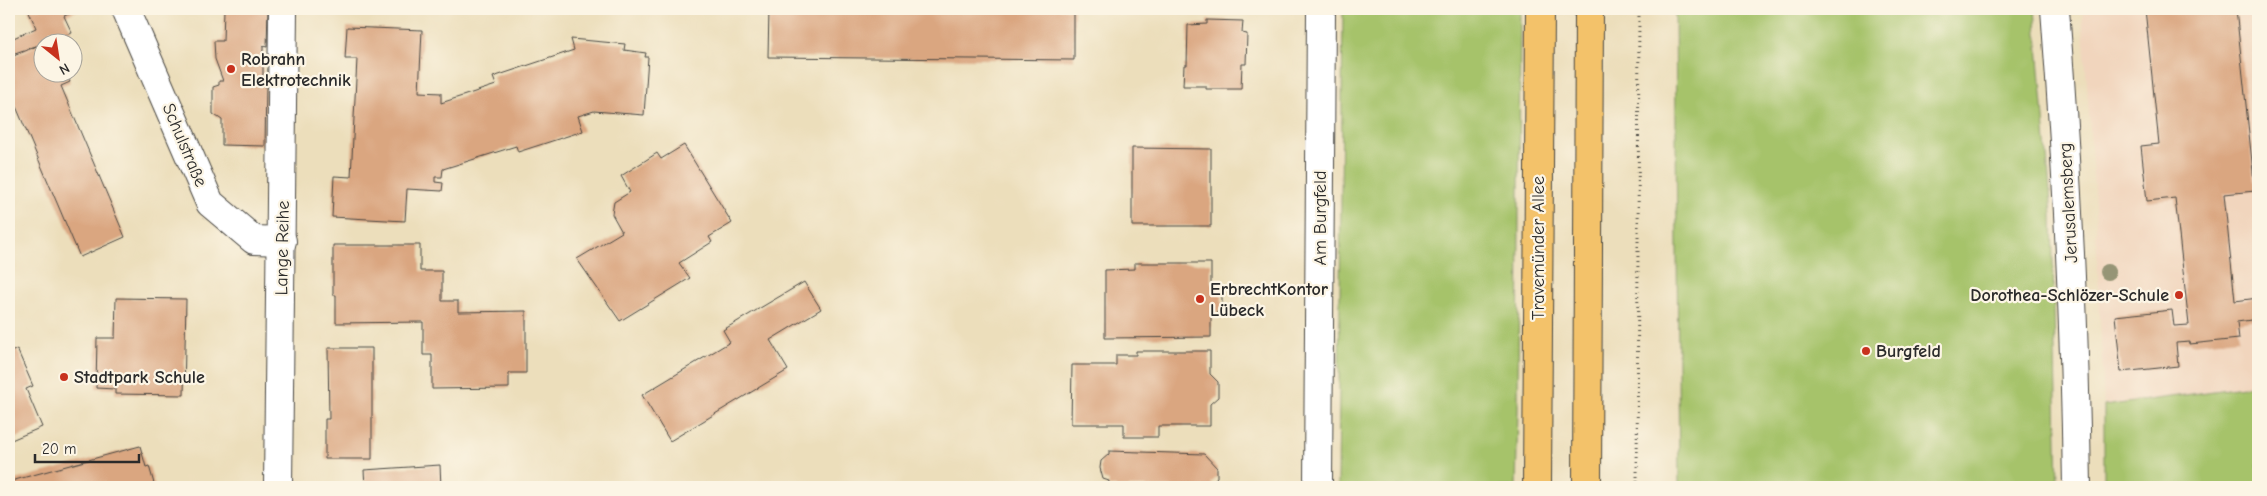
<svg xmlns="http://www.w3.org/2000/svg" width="2267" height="496" font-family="'Comic Neue',sans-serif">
<rect width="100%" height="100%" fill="#fcf5e5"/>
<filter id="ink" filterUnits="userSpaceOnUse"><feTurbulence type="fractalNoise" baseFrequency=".02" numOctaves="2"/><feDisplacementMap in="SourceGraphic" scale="10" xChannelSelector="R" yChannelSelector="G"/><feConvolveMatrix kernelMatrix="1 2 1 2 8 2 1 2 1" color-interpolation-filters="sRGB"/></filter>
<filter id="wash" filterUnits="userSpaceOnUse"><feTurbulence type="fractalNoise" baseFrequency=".0096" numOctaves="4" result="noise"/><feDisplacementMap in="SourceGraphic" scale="20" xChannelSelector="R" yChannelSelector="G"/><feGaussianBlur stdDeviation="1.12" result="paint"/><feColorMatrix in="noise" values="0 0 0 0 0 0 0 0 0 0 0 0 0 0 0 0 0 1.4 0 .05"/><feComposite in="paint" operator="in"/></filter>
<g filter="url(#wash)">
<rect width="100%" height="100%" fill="#ecdebb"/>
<!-- built -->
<polygon fill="#f1d5bd" points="2082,9 2258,9 2258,385 2104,406 2095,206"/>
<!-- green -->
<g fill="#a6c36b" stroke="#68774b">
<polygon points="1343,9 1520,9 1518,410 1516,487 1338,487"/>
<polygon points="1675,9 2035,9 2052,216 2058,487 1679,487"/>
<polygon points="2258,385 2258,487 2104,487 2104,406"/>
</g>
<g id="blocks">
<!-- building -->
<g fill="#daa680">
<polygon points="28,9 81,9 64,16 72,33 42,42 42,72 66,72 70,82 61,86 125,237 80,257 9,90 9,58 39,45 9,55 9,40 36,28"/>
<polygon points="224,9 268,9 267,47 263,46 263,82 266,82 265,146 222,145 222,120 213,114 213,87 219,85 219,81 223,81 215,59 214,41 223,41"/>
<polygon points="769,9 1074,9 1074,60 768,57"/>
<polygon points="2145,9 2236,9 2255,191 2224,194 2235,301 2258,298 2258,319 2237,322 2239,339 2190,344 2190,342 2176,343 2178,366 2121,372 2115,316 2172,310 2174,326 2189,325 2175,198 2147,201 2141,146 2159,144"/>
<polygon points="1207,20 1243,21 1242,33 1247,34 1246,64 1242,64 1241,89 1206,89 1206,86 1183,86 1184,65 1187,65 1188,25 1207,24"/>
<polygon points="347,27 422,30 419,92 441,93 441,103 496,85 493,77 574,50 571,39 625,44 624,50 646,53 645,57 648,57 644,115 594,111 578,116 583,131 518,152 516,146 443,169 442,177 435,177 435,182 443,183 442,191 407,189 405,221 332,217 334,176 351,177 357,59 345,59"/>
<polygon points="684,145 732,223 709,237 712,242 679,263 690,278 620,321 577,259 622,232 612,214 614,202 630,192 621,176 657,153 661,159"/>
<polygon points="1132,148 1211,149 1211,226 1132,226"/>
<polygon points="333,245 420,245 420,271 442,271 442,301 458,301 458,312 526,311 526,373 509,373 509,388 432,389 432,355 423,355 423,322 336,323 336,295 333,295"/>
<polygon points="1135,263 1211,263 1211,283 1222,295 1222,307 1211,318 1211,337 1105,338 1105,270 1135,269"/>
<polygon points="804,282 821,309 770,340 788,370 670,441 642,395 730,342 723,330"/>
<polygon points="116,298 186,299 184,395 115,394 115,389 96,388 97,338 115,338"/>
<polygon points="9,346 11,352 17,349 33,386 26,389 42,427 9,441"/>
<polygon points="328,348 372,348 372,459 325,459 325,419 329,419"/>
<polygon points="1136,351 1210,351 1210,374 1218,382 1218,397 1210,404 1210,426 1158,426 1158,437 1124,437 1124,424 1071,424 1072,365 1116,365 1116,355 1136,355"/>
<polygon points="140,446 146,467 149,466 155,487 13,487 11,481"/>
<polygon points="1109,451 1204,454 1217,468 1217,477 1211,483 1214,487 1108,487 1109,481 1103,479 1100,468 1101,461 1109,454"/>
<polygon points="440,465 441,487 365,487 364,470"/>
</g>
</g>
</g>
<g filter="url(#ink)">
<use href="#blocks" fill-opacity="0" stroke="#484641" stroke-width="1"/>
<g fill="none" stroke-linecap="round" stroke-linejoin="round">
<defs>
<g id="minor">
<polyline points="126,9 210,203 254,240 282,241"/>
<path d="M 2055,9 C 2067,168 2075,327 2077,487"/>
<polyline points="278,487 283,9"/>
<polyline points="1318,487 1321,9"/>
</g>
<g id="major">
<polyline points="1537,487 1540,9"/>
<polyline points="1587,487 1589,9"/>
</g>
</defs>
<!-- minor casing -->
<use href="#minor" stroke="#484641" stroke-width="30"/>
<!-- major casing -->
<use href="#major" stroke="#484641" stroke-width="30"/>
<!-- path -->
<polyline stroke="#484641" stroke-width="3" stroke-dasharray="1 4" stroke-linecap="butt" points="1637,487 1639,9"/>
<!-- minor -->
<use href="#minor" stroke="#fff" stroke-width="28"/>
<!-- major -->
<use href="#major" stroke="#f3c26a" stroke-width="28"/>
</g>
<!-- trees -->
<circle fill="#969576" cx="2108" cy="272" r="8"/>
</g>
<!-- markers -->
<g fill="#c8321e" stroke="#fcf5e5" stroke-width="2">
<circle cx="231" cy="69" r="5"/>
<circle cx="2179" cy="295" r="5"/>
<circle cx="1200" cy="299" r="5"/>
<circle cx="1866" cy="351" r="5"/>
<circle cx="64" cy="377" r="5"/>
</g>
<g text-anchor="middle" stroke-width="4.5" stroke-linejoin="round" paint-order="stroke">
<!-- poi labels -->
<g font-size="18" font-weight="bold" fill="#2b2b2b" stroke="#fcf5e5" text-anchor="start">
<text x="241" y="65">Robrahn<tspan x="241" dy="21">Elektrotechnik</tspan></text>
<text x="1210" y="295">ErbrechtKontor<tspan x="1210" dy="21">Lübeck</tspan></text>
<text x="2169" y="301" text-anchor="end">Dorothea-Schlözer-Schule</text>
<text x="1876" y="357">Burgfeld</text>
<text x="74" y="383">Stadtpark Schule</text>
</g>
<!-- street labels -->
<g font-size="18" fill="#2b2b2b" stroke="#fcf5e5">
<text transform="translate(185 145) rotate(67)" y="6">Schulstraße</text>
<text transform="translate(2068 203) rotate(-93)" y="6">Jerusalemsberg</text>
<text transform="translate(1320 218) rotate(-90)" y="6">Am Burgfeld</text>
<text transform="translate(282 248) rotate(-89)" y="6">Lange Reihe</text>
<text transform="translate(1538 248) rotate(-90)" y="6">Travemünder Allee</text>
</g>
</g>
<!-- margin -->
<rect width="2267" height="496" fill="none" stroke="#fcf5e5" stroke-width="30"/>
<!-- north arrow -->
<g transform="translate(58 58) rotate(150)"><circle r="24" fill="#fcf5e5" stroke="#a8a49b"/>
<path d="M0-4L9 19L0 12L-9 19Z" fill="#c8321e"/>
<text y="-8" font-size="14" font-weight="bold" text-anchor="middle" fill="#2b2b2b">N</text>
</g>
<!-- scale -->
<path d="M35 454v8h104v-8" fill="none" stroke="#2b2b2b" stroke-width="2.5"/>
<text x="42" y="454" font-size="15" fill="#2b2b2b" stroke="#fcf5e5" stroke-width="4" paint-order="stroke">20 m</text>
</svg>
